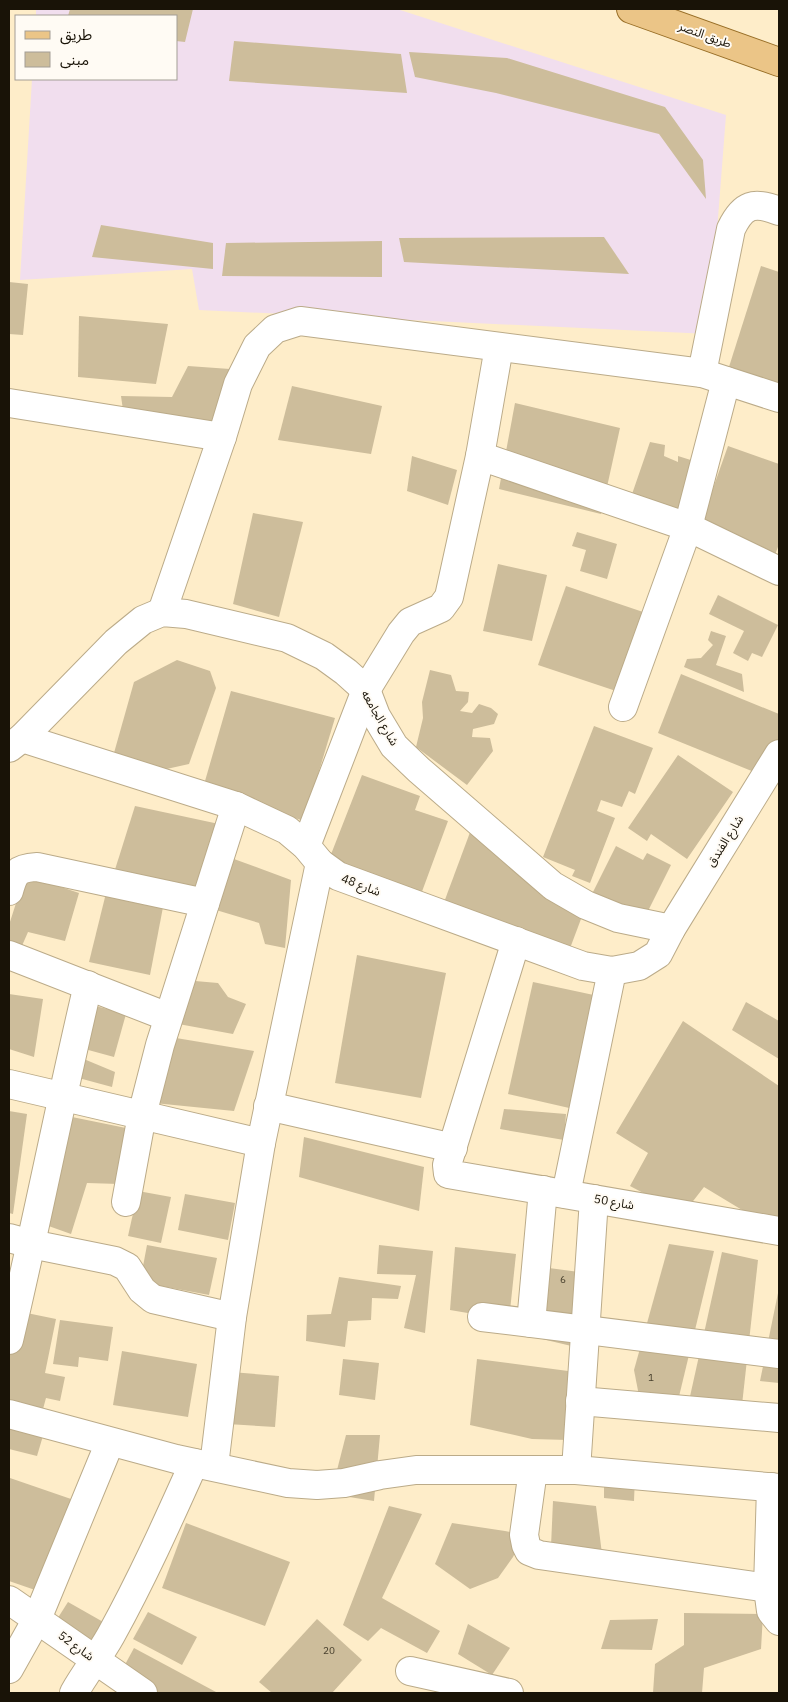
<svg xmlns="http://www.w3.org/2000/svg" width="788" height="1702" font-family="'IBM Plex Sans','Noto Sans Arabic',sans-serif">
<rect width="100%" height="100%" fill="#feedc9"/>
<!-- education -->
<g fill="#f1deee">
<polygon points="36,9 100,9 131,16 36,16"/>
<polygon points="187,9 397,9 726,115 709,334 199,310 192,269 20,280 32,79 176,79 176,27"/>
</g>
<!-- building -->
<g fill="#cdbd9b">
<polygon points="70,9 193,9 185,42 176,41 176,16 68,16"/>
<polygon points="234,41 401,54 407,93 229,81"/>
<polygon points="409,52 507,58 665,107 703,160 706,199 659,134 496,93 415,77"/>
<polygon points="101,225 213,243 213,269 92,257"/>
<polygon points="604,237 629,274 404,262 399,238"/>
<polygon points="382,241 382,277 222,276 226,243"/>
<polygon points="761,266 779,272 779,386 728,370"/>
<polygon points="9,282 28,284 23,335 9,334"/>
<polygon points="79,316 168,324 156,384 78,377"/>
<polygon points="188,366 230,369 213,424 123,410 121,396 172,397"/>
<polygon points="292,386 382,406 371,454 278,440"/>
<polygon points="515,403 620,428 601,514 499,489"/>
<polygon points="650,442 665,445 664,456 678,462 678,456 697,462 684,512 631,497"/>
<polygon points="728,446 779,464 779,544 775,555 699,528"/>
<polygon points="412,456 457,470 448,505 407,491"/>
<polygon points="253,513 303,522 279,617 233,604"/>
<polygon points="577,532 617,544 607,579 580,571 586,550 572,546"/>
<polygon points="498,564 547,575 532,641 483,631"/>
<polygon points="566,586 649,614 622,693 538,665"/>
<polygon points="718,595 778,625 762,657 752,653 748,661 733,653 744,631 709,614"/>
<polygon points="711,631 726,636 716,665 742,674 744,692 684,667 687,659 701,658 713,645 708,640"/>
<polygon points="177,660 210,671 216,688 189,764 153,772 112,760 134,682"/>
<polygon points="430,670 451,675 456,691 469,692 468,702 460,711 472,713 479,704 491,708 498,714 494,724 473,729 472,737 490,738 493,751 467,785 416,747 423,718 422,702"/>
<polygon points="681,674 779,714 779,738 764,776 658,733"/>
<polygon points="231,691 335,718 304,821 203,788"/>
<polygon points="594,726 653,748 635,794 629,791 622,807 601,800 597,811 615,818 590,883 572,876 575,870 543,857"/>
<polygon points="678,755 733,792 687,859 651,834 647,841 628,828"/>
<polygon points="362,775 420,796 415,810 448,821 420,897 328,862"/>
<polygon points="135,806 219,824 200,890 113,876"/>
<polygon points="472,827 584,911 569,951 443,905"/>
<polygon points="616,846 643,860 647,853 671,865 645,917 593,892"/>
<polygon points="234,859 291,880 285,948 265,944 259,923 216,910"/>
<polygon points="25,875 79,893 65,941 28,932 21,948 9,944 9,925"/>
<polygon points="107,889 164,902 150,975 89,962"/>
<polygon points="357,955 446,973 421,1098 335,1083"/>
<polygon points="195,981 218,983 228,997 246,1004 233,1034 173,1023"/>
<polygon points="533,982 603,997 578,1110 508,1094"/>
<polygon points="9,994 43,999 34,1057 9,1049"/>
<polygon points="746,1002 779,1021 779,1059 732,1030"/>
<polygon points="92,1005 126,1014 114,1057 81,1048"/>
<polygon points="683,1021 779,1086 779,1228 777,1231 704,1187 683,1214 630,1186 648,1153 616,1133"/>
<polygon points="170,1037 254,1051 234,1111 154,1103"/>
<polygon points="79,1057 115,1072 112,1087 75,1077"/>
<polygon points="504,1109 566,1114 564,1140 500,1129"/>
<polygon points="9,1111 27,1114 13,1214 9,1213"/>
<polygon points="72,1117 126,1128 119,1184 87,1183 71,1234 43,1224"/>
<polygon points="304,1137 424,1167 419,1211 299,1177"/>
<polygon points="138,1191 171,1197 161,1243 128,1236"/>
<polygon points="185,1194 235,1203 228,1240 178,1230"/>
<polygon points="669,1244 714,1251 676,1409 641,1406 634,1370"/>
<polygon points="147,1245 217,1258 209,1295 140,1282"/>
<polygon points="379,1245 433,1251 425,1333 404,1328 416,1275 377,1274"/>
<polygon points="455,1247 516,1254 509,1320 450,1310"/>
<polygon points="722,1252 758,1260 741,1414 687,1410"/>
<polygon points="549,1268 579,1272 584,1349 542,1339"/>
<polygon points="339,1277 401,1286 398,1299 372,1298 371,1320 348,1321 345,1347 306,1341 307,1315 331,1314"/>
<polygon points="778,1293 779,1293 779,1383 760,1381"/>
<polygon points="17,1311 56,1319 45,1373 65,1377 60,1401 46,1398 43,1409 9,1402 9,1351"/>
<polygon points="60,1320 113,1327 108,1361 79,1357 78,1367 53,1364"/>
<polygon points="122,1351 197,1364 188,1417 113,1405"/>
<polygon points="343,1359 379,1363 375,1400 339,1395"/>
<polygon points="477,1359 583,1373 568,1440 532,1439 470,1425"/>
<polygon points="231,1372 279,1376 275,1427 227,1424"/>
<polygon points="9,1419 45,1429 37,1456 9,1449"/>
<polygon points="346,1435 380,1435 374,1501 337,1495 336,1474"/>
<polygon points="604,1460 635,1475 634,1501 604,1498"/>
<polygon points="10,1478 71,1499 38,1591 9,1581 9,1483"/>
<polygon points="553,1501 596,1506 605,1578 550,1569"/>
<polygon points="389,1506 422,1514 382,1598 440,1631 427,1653 381,1628 368,1641 343,1625"/>
<polygon points="186,1523 290,1562 265,1626 162,1588"/>
<polygon points="452,1523 505,1531 524,1535 513,1557 498,1578 470,1589 435,1564"/>
<polygon points="68,1602 105,1623 92,1646 54,1624"/>
<polygon points="148,1612 197,1637 182,1665 133,1639"/>
<polygon points="684,1613 763,1614 761,1649 704,1668 702,1693 653,1693 655,1664 684,1645"/>
<polygon points="317,1619 362,1660 332,1693 272,1693 259,1682"/>
<polygon points="658,1619 652,1650 601,1649 610,1620"/>
<polygon points="468,1624 510,1648 492,1675 458,1654"/>
<polygon points="134,1648 216,1692 215,1693 160,1693 121,1672"/>
</g>
<g fill="none" stroke-linecap="round" stroke-linejoin="round">
<defs>
<g id="street">
<path d="M 702,373 L 731,229 C 743,204 754,201 779,211"/>
<polyline points="9,403 222,437"/>
<polyline points="480,456 688,527 779,571"/>
<polyline points="162,612 222,437 238,384 257,346 275,329 300,321 702,373 779,398"/>
<polyline points="623,707 688,527 726,381"/>
<polyline points="22,738 236,806 287,830 306,846 320,863 338,876 583,966 612,971 639,966 658,954 671,929 779,754"/>
<polyline points="9,748 22,738 116,642 143,620 162,612 186,614 287,638 324,656 346,672 366,690 376,716 394,746 419,770 553,886 586,905 618,918 671,929"/>
<polyline points="306,846 366,690 401,633 410,622 441,608 449,597 480,456 499,347"/>
<path d="M 9,891 C 14,873 17,868 37,867 L 205,903"/>
<polyline points="516,941 447,1165 448,1174 779,1231"/>
<polyline points="9,955 168,1017"/>
<polyline points="9,1084 261,1143"/>
<polyline points="268,1106 453,1148"/>
<polyline points="566,1194 612,971"/>
<polyline points="126,1202 142,1115 160,1045 236,806"/>
<polyline points="9,1238 31,1244 115,1261 127,1267 142,1290 153,1299 232,1317"/>
<polyline points="482,1317 779,1354"/>
<polyline points="531,1323 543,1190"/>
<path d="M 9,1340 C 37,1222 60,1103 88,985"/>
<polyline points="580,1401 779,1418"/>
<polyline points="9,1414 176,1459 288,1483 317,1485 344,1483 380,1475 416,1470 576,1470 779,1488"/>
<polyline points="214,1466 232,1317 261,1143 320,863"/>
<polyline points="533,1470 524,1535 526,1545 529,1551 539,1555 768,1588"/>
<polyline points="576,1470 594,1199"/>
<polyline points="771,1487 768,1588 771,1611 779,1621"/>
<polyline points="9,1600 143,1693"/>
<polyline points="9,1669 37,1619 110,1442"/>
<polyline points="410,1671 509,1693"/>
<path d="M 74,1693 C 85,1673 100,1655 111,1635 C 142,1579 168,1521 194,1463"/>
</g>
<polyline id="primary" points="631,9 779,62"/>
</defs>
<!-- street casing -->
<use href="#street" stroke="#bbab89" stroke-width="30"/>
<!-- primary casing -->
<use href="#primary" stroke="#986e26" stroke-width="30"/>
<!-- street -->
<use href="#street" stroke="#fff" stroke-width="28"/>
<!-- primary -->
<use href="#primary" stroke="#ebc587" stroke-width="28"/>
</g>
<g text-anchor="middle" stroke-width="4" stroke-linejoin="round" paint-order="stroke">
<!-- number labels -->
<g font-size="10" fill="#463e2c">
<text x="563" y="1283">6</text>
<text x="651" y="1381">1</text>
<text x="329" y="1654">20</text>
</g>
<!-- street labels -->
<g font-size="12" fill="#191307" stroke="#fffbf4">
<text transform="translate(705 35) rotate(20)" y="4">طريق النصر</text>
<text transform="translate(380 718) rotate(60)" y="4">شارع الجامعه</text>
<text transform="translate(725 841) rotate(-58)" y="4">شارع الفندق</text>
<text transform="translate(361 885) rotate(21)" y="4">شارع 48</text>
<text transform="translate(614 1202) rotate(10)" y="4">شارع 50</text>
<text transform="translate(76 1646) rotate(36)" y="4">شارع 52</text>
</g>
</g>
<!-- border -->
<rect width="788" height="1702" fill="none" stroke="#191307" stroke-width="20"/>
<!-- legend -->
<rect x="15" y="15" width="162" height="65" fill="#fffbf4" stroke="#a39e95"/>
<rect x="25" y="31" width="25" height="8" fill="#ebc587" stroke="#a39e95"/>
<text x="60" y="40" font-size="15" fill="#191307">طريق</text>
<rect x="25" y="52" width="25" height="15" fill="#cdbd9b" stroke="#a39e95"/>
<text x="60" y="65" font-size="15" fill="#191307">مبنى</text>
</svg>
